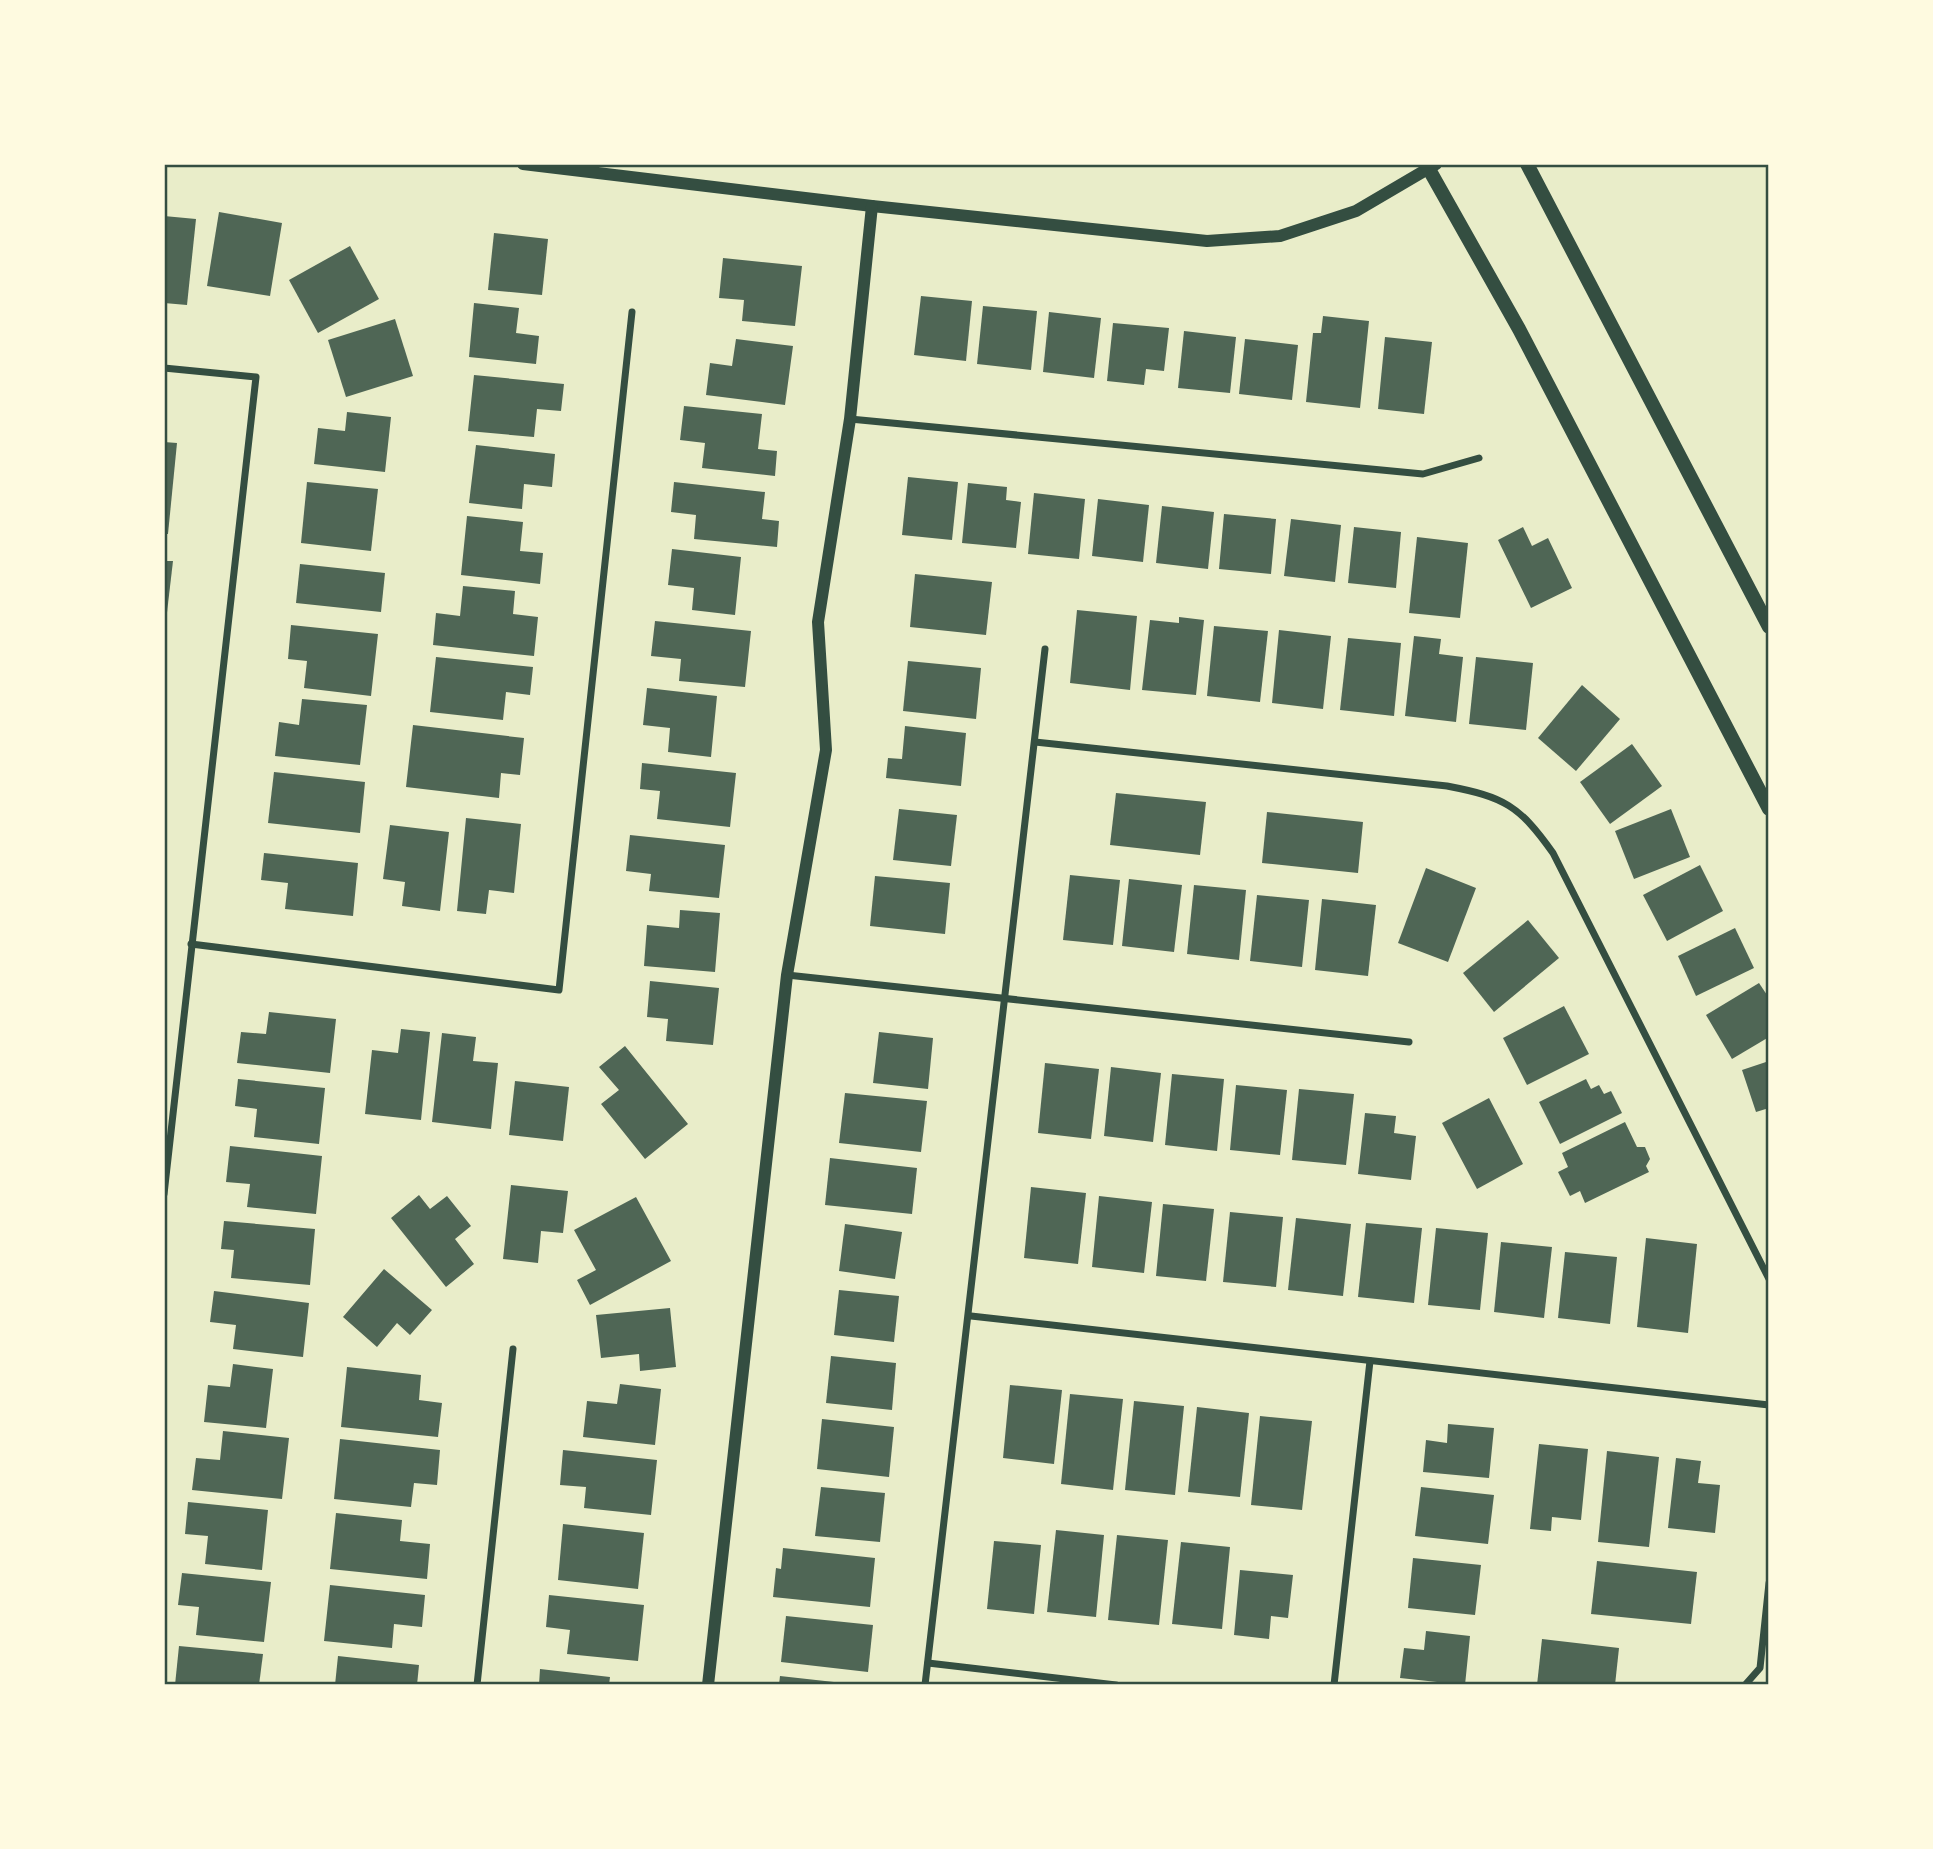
<svg xmlns="http://www.w3.org/2000/svg" width="1933" height="1849" font-family="'Asap Condensed',sans-serif">
<rect width="100%" height="100%" fill="#e9edc9"/>
<!-- building -->
<g fill="#4f6655">
<polygon points="219,212 282,223 270,296 207,286"/>
<polygon points="164,216 196,219 187,305 164,303"/>
<polygon points="494,233 548,239 542,295 488,290"/>
<polygon points="350,246 379,299 318,333 289,280"/>
<polygon points="723,258 802,266 795,326 742,321 744,300 719,298"/>
<polygon points="921,296 972,301 966,361 914,355"/>
<polygon points="474,303 519,308 516,333 539,336 536,364 469,357"/>
<polygon points="983,306 1037,311 1031,370 977,364"/>
<polygon points="1049,312 1101,318 1094,378 1043,372"/>
<polygon points="1323,316 1369,321 1360,408 1306,402 1313,333 1321,333"/>
<polygon points="395,319 413,376 346,397 328,340"/>
<polygon points="1113,323 1169,328 1164,371 1146,369 1144,385 1107,381"/>
<polygon points="1184,331 1236,337 1230,393 1178,388"/>
<polygon points="1385,337 1432,342 1424,414 1378,409"/>
<polygon points="736,339 793,346 785,405 706,395 710,363 732,366"/>
<polygon points="1245,339 1298,345 1292,400 1239,394"/>
<polygon points="474,375 564,384 561,411 537,409 534,437 468,431"/>
<polygon points="684,406 762,414 758,449 777,451 775,476 702,468 705,443 680,440"/>
<polygon points="347,412 391,417 385,472 314,464 318,428 345,431"/>
<polygon points="164,442 177,443 168,534 164,534"/>
<polygon points="476,445 555,454 552,487 524,484 522,509 469,503"/>
<polygon points="908,477 958,482 952,540 902,535"/>
<polygon points="307,482 378,489 371,551 301,543"/>
<polygon points="674,482 765,492 762,519 779,521 777,547 694,539 696,515 671,512"/>
<polygon points="968,483 1007,487 1006,500 1021,502 1016,548 962,543"/>
<polygon points="1034,493 1085,499 1079,559 1028,554"/>
<polygon points="1098,499 1149,505 1143,562 1092,556"/>
<polygon points="1162,506 1214,512 1208,569 1156,563"/>
<polygon points="1224,514 1276,519 1271,574 1219,569"/>
<polygon points="467,516 523,522 520,551 543,553 540,584 461,575"/>
<polygon points="1291,519 1341,525 1335,582 1284,576"/>
<polygon points="1354,527 1401,532 1396,588 1348,583"/>
<polygon points="1523,527 1532,546 1548,538 1572,588 1531,608 1498,540"/>
<polygon points="1417,537 1468,543 1460,618 1409,613"/>
<polygon points="672,549 741,557 735,615 692,610 694,588 668,585"/>
<polygon points="164,561 173,561 166,621 164,621"/>
<polygon points="300,564 385,573 381,612 296,603"/>
<polygon points="915,574 992,582 986,635 910,627"/>
<polygon points="463,586 515,591 513,614 538,617 534,656 433,645 436,613 460,616"/>
<polygon points="1077,610 1137,616 1130,690 1070,683"/>
<polygon points="1179,617 1204,620 1196,695 1142,690 1150,620 1179,623"/>
<polygon points="655,621 751,631 745,687 679,681 681,659 651,656"/>
<polygon points="291,625 378,634 371,696 304,688 307,661 288,659"/>
<polygon points="1214,626 1268,631 1260,702 1207,696"/>
<polygon points="1279,630 1331,636 1323,709 1272,703"/>
<polygon points="1414,636 1441,639 1439,654 1463,657 1456,722 1405,716"/>
<polygon points="1348,638 1401,643 1394,716 1340,710"/>
<polygon points="436,657 533,667 530,695 506,692 503,720 430,712"/>
<polygon points="1476,657 1533,663 1526,730 1469,724"/>
<polygon points="908,661 981,668 976,719 903,711"/>
<polygon points="1582,685 1620,719 1576,771 1538,738"/>
<polygon points="647,688 717,696 711,757 668,752 670,728 643,725"/>
<polygon points="302,699 367,705 360,765 275,756 279,722 299,725"/>
<polygon points="413,725 524,738 520,775 501,773 499,798 406,787"/>
<polygon points="905,726 966,733 961,786 886,778 888,758 902,759"/>
<polygon points="1632,744 1662,786 1610,824 1580,782"/>
<polygon points="642,763 736,773 730,827 657,819 660,791 640,789"/>
<polygon points="274,772 365,782 360,833 268,823"/>
<polygon points="1116,793 1206,802 1200,855 1110,845"/>
<polygon points="899,809 957,815 951,866 893,860"/>
<polygon points="1671,809 1690,857 1634,879 1615,831"/>
<polygon points="1267,812 1363,822 1358,873 1262,863"/>
<polygon points="466,818 521,824 514,893 489,890 486,914 457,911"/>
<polygon points="390,825 449,832 440,911 402,906 405,882 383,879"/>
<polygon points="630,835 725,845 719,898 649,891 651,874 626,871"/>
<polygon points="264,853 358,863 353,916 285,909 288,883 261,880"/>
<polygon points="1700,865 1723,911 1667,941 1643,895"/>
<polygon points="1426,868 1476,888 1448,962 1398,943"/>
<polygon points="1070,875 1120,880 1113,945 1063,940"/>
<polygon points="875,876 950,883 945,934 870,926"/>
<polygon points="1129,879 1182,885 1174,952 1122,946"/>
<polygon points="1194,885 1246,890 1239,960 1187,954"/>
<polygon points="1257,895 1309,900 1302,967 1250,961"/>
<polygon points="1322,899 1376,905 1368,976 1315,970"/>
<polygon points="680,910 720,913 715,972 644,966 647,925 679,928"/>
<polygon points="1528,920 1559,958 1494,1012 1463,973"/>
<polygon points="1735,928 1754,968 1696,996 1678,956"/>
<polygon points="650,981 719,988 713,1045 666,1041 668,1019 647,1017"/>
<polygon points="1759,983 1769,998 1769,1037 1732,1059 1706,1015"/>
<polygon points="1564,1006 1589,1054 1527,1085 1503,1038"/>
<polygon points="269,1012 336,1019 330,1073 237,1063 241,1032 266,1034"/>
<polygon points="401,1029 430,1032 421,1120 365,1114 372,1050 398,1053"/>
<polygon points="879,1032 933,1038 928,1089 873,1083"/>
<polygon points="442,1033 476,1037 473,1061 498,1063 491,1129 432,1122"/>
<polygon points="625,1046 688,1124 645,1159 601,1104 619,1090 599,1067"/>
<polygon points="1769,1061 1769,1108 1756,1112 1742,1070"/>
<polygon points="1045,1063 1099,1069 1091,1139 1038,1133"/>
<polygon points="1111,1067 1161,1073 1153,1142 1104,1136"/>
<polygon points="1172,1074 1224,1079 1217,1151 1165,1145"/>
<polygon points="238,1079 325,1088 319,1144 254,1137 257,1109 235,1106"/>
<polygon points="1586,1079 1591,1089 1599,1085 1604,1094 1611,1091 1622,1113 1560,1144 1539,1102"/>
<polygon points="515,1081 569,1087 563,1141 509,1135"/>
<polygon points="1236,1085 1287,1090 1280,1155 1230,1150"/>
<polygon points="1299,1089 1354,1094 1346,1165 1292,1160"/>
<polygon points="845,1093 927,1101 921,1152 839,1143"/>
<polygon points="1489,1098 1523,1164 1477,1189 1442,1123"/>
<polygon points="1365,1113 1396,1116 1394,1133 1416,1136 1411,1180 1358,1174"/>
<polygon points="1625,1122 1637,1147 1645,1147 1650,1159 1646,1166 1649,1172 1585,1203 1580,1191 1570,1196 1558,1172 1568,1167 1562,1153"/>
<polygon points="230,1146 322,1156 316,1214 247,1207 250,1184 226,1182"/>
<polygon points="830,1158 917,1168 912,1214 825,1205"/>
<polygon points="511,1185 568,1191 563,1233 541,1231 538,1263 503,1259"/>
<polygon points="1031,1187 1086,1193 1078,1264 1024,1258"/>
<polygon points="419,1195 430,1209 447,1196 471,1226 455,1239 474,1264 446,1287 391,1218"/>
<polygon points="1099,1196 1152,1202 1144,1273 1092,1267"/>
<polygon points="636,1197 671,1261 590,1305 577,1280 596,1270 574,1230"/>
<polygon points="1163,1204 1214,1209 1206,1281 1156,1276"/>
<polygon points="1230,1212 1283,1217 1276,1287 1223,1282"/>
<polygon points="1296,1218 1351,1224 1343,1296 1288,1290"/>
<polygon points="224,1221 315,1229 310,1285 231,1278 234,1250 221,1249"/>
<polygon points="1366,1223 1422,1228 1414,1303 1358,1297"/>
<polygon points="845,1224 902,1232 895,1279 839,1271"/>
<polygon points="1436,1228 1488,1233 1480,1310 1428,1305"/>
<polygon points="1646,1238 1697,1244 1688,1333 1637,1327"/>
<polygon points="1501,1242 1552,1247 1544,1318 1494,1312"/>
<polygon points="1565,1252 1617,1257 1610,1324 1558,1318"/>
<polygon points="384,1269 432,1310 410,1335 397,1323 377,1347 343,1317"/>
<polygon points="839,1290 899,1296 894,1342 834,1335"/>
<polygon points="214,1291 309,1303 303,1357 233,1349 236,1325 210,1322"/>
<polygon points="670,1308 676,1367 640,1371 639,1354 601,1358 596,1315"/>
<polygon points="831,1356 896,1363 892,1410 826,1403"/>
<polygon points="233,1364 273,1369 266,1428 204,1422 208,1385 230,1387"/>
<polygon points="347,1367 421,1375 419,1400 442,1403 438,1437 341,1427"/>
<polygon points="620,1384 661,1389 655,1445 583,1437 587,1401 617,1404"/>
<polygon points="1010,1385 1062,1390 1054,1464 1003,1458"/>
<polygon points="1070,1394 1123,1399 1113,1490 1061,1484"/>
<polygon points="1134,1401 1184,1406 1175,1495 1125,1490"/>
<polygon points="1197,1407 1249,1413 1240,1497 1188,1492"/>
<polygon points="1260,1416 1312,1421 1302,1510 1251,1505"/>
<polygon points="822,1419 894,1427 889,1477 817,1469"/>
<polygon points="1448,1424 1494,1428 1489,1478 1423,1472 1426,1440 1447,1443"/>
<polygon points="223,1431 289,1438 282,1499 192,1490 196,1458 220,1460"/>
<polygon points="340,1439 440,1450 437,1485 414,1483 411,1507 334,1499"/>
<polygon points="1539,1444 1588,1449 1581,1520 1552,1517 1551,1531 1530,1529"/>
<polygon points="563,1450 657,1460 651,1515 584,1508 586,1487 560,1485"/>
<polygon points="1607,1451 1659,1457 1649,1547 1598,1542"/>
<polygon points="1676,1458 1701,1461 1698,1483 1720,1485 1715,1533 1668,1528"/>
<polygon points="821,1487 885,1493 880,1542 815,1536"/>
<polygon points="1421,1487 1494,1495 1488,1544 1415,1536"/>
<polygon points="188,1502 268,1510 262,1570 205,1564 208,1536 185,1534"/>
<polygon points="336,1513 402,1520 400,1541 430,1544 427,1579 330,1569"/>
<polygon points="563,1524 644,1533 638,1589 558,1580"/>
<polygon points="1056,1530 1104,1535 1096,1617 1047,1612"/>
<polygon points="1117,1535 1168,1540 1159,1625 1108,1620"/>
<polygon points="994,1541 1041,1545 1034,1614 987,1609"/>
<polygon points="1181,1542 1230,1547 1222,1629 1172,1624"/>
<polygon points="783,1548 875,1558 870,1607 773,1597 776,1568 781,1569"/>
<polygon points="1413,1558 1481,1565 1475,1615 1408,1608"/>
<polygon points="1597,1561 1697,1572 1691,1624 1591,1614"/>
<polygon points="1240,1570 1293,1575 1288,1618 1271,1616 1269,1639 1234,1635"/>
<polygon points="182,1573 271,1582 264,1642 196,1635 199,1607 178,1605"/>
<polygon points="330,1585 425,1595 422,1627 394,1624 392,1648 324,1641"/>
<polygon points="549,1595 644,1605 638,1661 567,1654 570,1630 546,1627"/>
<polygon points="786,1616 873,1625 868,1672 781,1662"/>
<polygon points="1426,1631 1470,1636 1465,1685 1400,1678 1404,1648 1424,1650"/>
<polygon points="1542,1639 1619,1648 1615,1685 1537,1685"/>
<polygon points="179,1646 263,1654 259,1685 175,1685"/>
<polygon points="338,1656 419,1665 417,1685 335,1685"/>
<polygon points="540,1669 610,1677 609,1685 539,1685"/>
<polygon points="780,1676 843,1683 843,1685 779,1685"/>
</g>
<g fill="none" stroke-linecap="round" stroke-linejoin="round">
<!-- minor -->
<g stroke="#344e41" stroke-width="7">
<polyline points="164,368 256,377 164,1194"/>
<polyline points="850,419 1423,474 1479,458"/>
<path d="M 1035,742 L 1447,786 C 1504,797 1519,805 1553,853 L 1769,1279"/>
<polyline points="191,944 559,990 632,312"/>
<polyline points="787,975 1409,1042"/>
<polyline points="971,1316 1769,1405"/>
<polyline points="928,1663 1116,1685"/>
<polyline points="477,1685 513,1349"/>
<polyline points="925,1685 1045,649"/>
<polyline points="1334,1685 1370,1361"/>
<polyline points="1745,1685 1760,1668 1769,1583"/>
</g>
<!-- tertiary -->
<g stroke="#344e41" stroke-width="12">
<polyline points="523,164 872,206 1207,241 1280,236 1356,211 1436,164"/>
<polyline points="708,1685 787,975 826,750 818,622 850,419 872,206"/>
</g>
<!-- secondary -->
<g stroke="#344e41" stroke-width="14">
<polyline points="1426,164 1519,329 1769,809"/>
<polyline points="1527,164 1769,627"/>
</g>
</g>
<!-- border -->
<rect width="1933" height="1849" fill="none" stroke="#fefae0" stroke-width="332"/>
<rect x="166" y="166" width="1601" height="1517" fill="none" stroke="#344e41" stroke-width="2.5"/>
</svg>
